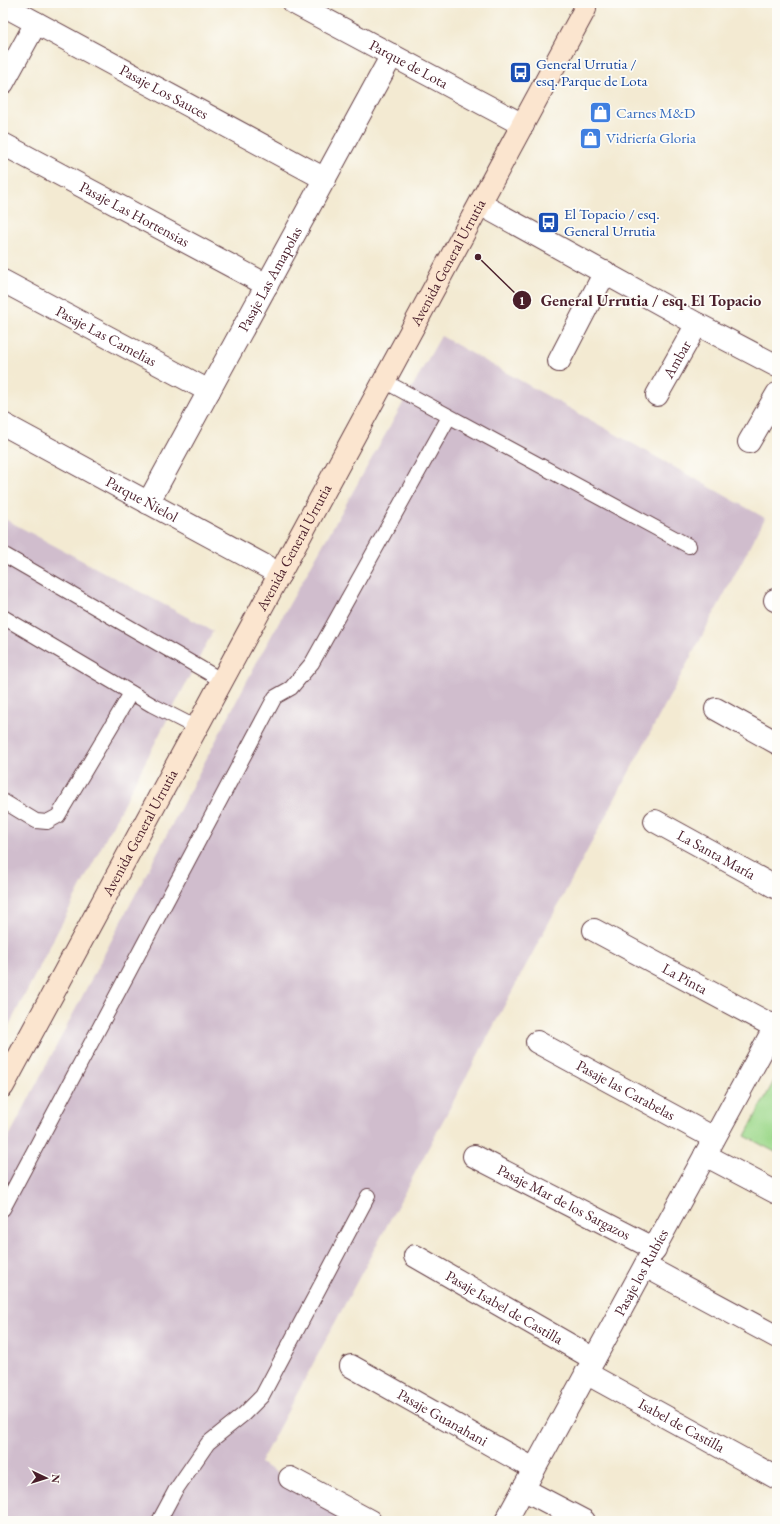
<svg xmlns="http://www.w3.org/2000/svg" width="780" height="1524" font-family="'EB Garamond',serif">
<rect width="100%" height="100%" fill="#fdfcf7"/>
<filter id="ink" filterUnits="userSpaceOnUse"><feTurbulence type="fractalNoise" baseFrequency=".025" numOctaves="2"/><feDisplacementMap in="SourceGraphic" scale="8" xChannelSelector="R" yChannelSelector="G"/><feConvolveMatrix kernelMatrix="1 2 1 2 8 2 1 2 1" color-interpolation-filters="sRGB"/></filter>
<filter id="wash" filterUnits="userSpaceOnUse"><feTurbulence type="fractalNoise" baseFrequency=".012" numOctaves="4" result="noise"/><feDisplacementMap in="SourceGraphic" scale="16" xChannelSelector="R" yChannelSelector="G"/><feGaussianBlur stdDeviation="0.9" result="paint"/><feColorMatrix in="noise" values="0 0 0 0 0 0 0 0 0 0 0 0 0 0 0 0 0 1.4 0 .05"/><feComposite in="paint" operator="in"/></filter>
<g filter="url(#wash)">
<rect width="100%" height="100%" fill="#f3ead2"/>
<!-- industrial -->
<g fill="#d0bdcd">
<polygon points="441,336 765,518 260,1463 360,1521 3,1521 3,1148 260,656"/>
<polygon points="3,518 213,631 3,1037"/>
</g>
<!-- green -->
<polygon fill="#9fd98d" stroke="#747c5c" points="777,1075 777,1153 745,1136"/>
</g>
<g filter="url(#ink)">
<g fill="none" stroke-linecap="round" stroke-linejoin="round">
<defs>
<g id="lane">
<polyline points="384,381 689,546"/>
<polyline points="3,554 221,680"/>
<polyline points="3,617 152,705 197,728"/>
<polyline points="3,801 36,821 47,822 58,816 131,693"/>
<polyline points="3,1209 275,697 291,688 312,663 449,417"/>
<polyline points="159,1521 175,1491 208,1443 244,1414 262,1396 368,1196"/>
</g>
<g id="street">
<path id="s1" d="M 294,3 L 523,125"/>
<path id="s2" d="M 3,5 L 325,179"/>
<polyline points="3,83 36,23"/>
<path id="s3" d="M 3,144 L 267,285"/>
<polyline points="480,204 697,324 777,366"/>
<path id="s4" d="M 3,281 L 209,391"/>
<polyline points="559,361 605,272"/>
<path id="s5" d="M 657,395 L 697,324"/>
<path id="s6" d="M 3,424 L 280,574"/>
<polyline points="749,442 777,394"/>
<path id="s7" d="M 148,503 L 392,55"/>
<polyline points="775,600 777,601"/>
<polyline points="716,709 777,743"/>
<path id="s8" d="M 655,821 L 777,888"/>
<path id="s9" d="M 594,930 L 775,1027"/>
<path id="s10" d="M 537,1042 L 714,1138"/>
<polyline points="705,1155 777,1193"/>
<path id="s11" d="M 474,1156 L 655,1249"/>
<path id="s12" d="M 415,1256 L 594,1359"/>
<polyline points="645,1266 777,1337"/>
<path id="s13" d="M 351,1366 L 534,1469"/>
<path id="s14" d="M 586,1373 L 777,1478"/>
<polyline points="290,1478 370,1521"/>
<polyline points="523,1489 584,1521"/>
<path id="s15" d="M 506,1521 L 777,1023"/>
</g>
<g id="secondary">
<path id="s16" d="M 3,1086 L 585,9 L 585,3"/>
</g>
</defs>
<!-- lane casing -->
<use href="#lane" stroke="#633d44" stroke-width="16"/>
<!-- street casing -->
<use href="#street" stroke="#633d44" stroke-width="24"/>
<!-- secondary casing -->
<use href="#secondary" stroke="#633d44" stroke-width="24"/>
<!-- lane -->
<use href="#lane" stroke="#fff" stroke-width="14"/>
<!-- street -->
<use href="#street" stroke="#fff" stroke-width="22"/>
<!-- secondary -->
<use href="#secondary" stroke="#fbe5cf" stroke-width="22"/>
</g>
</g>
<!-- icons -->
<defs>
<symbol id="bus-square" viewBox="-11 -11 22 22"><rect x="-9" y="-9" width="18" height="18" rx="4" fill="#1a4fb4" stroke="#fdfcf7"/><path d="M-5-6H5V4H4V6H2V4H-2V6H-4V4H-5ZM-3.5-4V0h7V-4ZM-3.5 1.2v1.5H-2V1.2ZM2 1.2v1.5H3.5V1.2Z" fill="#fff"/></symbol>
<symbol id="shop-square" viewBox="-11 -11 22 22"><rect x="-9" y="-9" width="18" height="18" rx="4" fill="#3f7fe0" stroke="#fdfcf7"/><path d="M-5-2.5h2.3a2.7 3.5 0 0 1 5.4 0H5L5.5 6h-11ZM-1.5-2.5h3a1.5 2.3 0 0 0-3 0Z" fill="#fff"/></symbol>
</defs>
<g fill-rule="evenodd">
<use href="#bus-square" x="508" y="60" width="25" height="25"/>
<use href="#shop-square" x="588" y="100" width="25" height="25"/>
<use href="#shop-square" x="578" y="126" width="25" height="25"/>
<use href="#bus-square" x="536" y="210" width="25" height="25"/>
</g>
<g text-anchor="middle" stroke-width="3.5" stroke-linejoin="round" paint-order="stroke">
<!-- street labels -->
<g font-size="15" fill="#4a1f2b" stroke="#fdfcf7">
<text dy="5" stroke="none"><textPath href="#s1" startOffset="130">Parque de Lota</textPath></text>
<text dy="5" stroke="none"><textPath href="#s2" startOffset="183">Pasaje Los Sauces</textPath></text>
<text dy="5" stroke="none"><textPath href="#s3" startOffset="149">Pasaje Las Hortensias</textPath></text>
<text dy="5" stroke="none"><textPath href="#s16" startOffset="936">Avenida General Urrutia</textPath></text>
<text dy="5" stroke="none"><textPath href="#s7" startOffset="255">Pasaje Las Amapolas</textPath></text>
<text dy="5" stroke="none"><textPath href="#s4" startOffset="117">Pasaje Las Camelias</textPath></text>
<text dy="5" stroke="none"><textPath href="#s5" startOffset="41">Ambar</textPath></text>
<text dy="5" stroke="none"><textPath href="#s6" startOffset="158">Parque Ńielol</textPath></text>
<text dy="5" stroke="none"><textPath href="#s16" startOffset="612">Avenida General Urrutia</textPath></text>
<text dy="5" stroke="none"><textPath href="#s16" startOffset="288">Avenida General Urrutia</textPath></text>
<text dy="5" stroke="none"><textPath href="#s8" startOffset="70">La Santa María</textPath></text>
<text dy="5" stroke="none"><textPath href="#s9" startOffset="103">La Pinta</textPath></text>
<text dy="5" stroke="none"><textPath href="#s10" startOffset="101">Pasaje las Carabelas</textPath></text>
<text dy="5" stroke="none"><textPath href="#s11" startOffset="101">Pasaje Mar de los Sargazos</textPath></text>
<text dy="5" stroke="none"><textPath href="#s15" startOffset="283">Pasaje los Rubíes</textPath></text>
<text dy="5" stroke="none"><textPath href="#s12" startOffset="103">Pasaje Isabel de Castilla</textPath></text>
<text dy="5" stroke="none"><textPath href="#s13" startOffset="105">Pasaje Guanahani</textPath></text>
<text dy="5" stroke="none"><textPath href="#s14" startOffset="109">Isabel de Castilla</textPath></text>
</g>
<!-- transit labels -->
<g font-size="15" fill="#164399" stroke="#fdfcf7" text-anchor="start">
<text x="536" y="69">General Urrutia /<tspan x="536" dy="17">esq. Parque de Lota</tspan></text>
<text x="564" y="219">El Topacio / esq.<tspan x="564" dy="17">General Urrutia</tspan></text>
</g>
<!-- shop labels -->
<g font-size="15" fill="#366cbe" stroke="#fdfcf7" text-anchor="start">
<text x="616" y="118">Carnes M&amp;D</text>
<text x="606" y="143">Vidriería Gloria</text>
</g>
</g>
<!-- callouts -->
<path fill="none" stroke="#4a1f2b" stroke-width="1.5" d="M478 257L522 300"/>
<g fill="#4a1f2b" stroke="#fdfcf7" stroke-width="1.5">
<circle cx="478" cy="257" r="4"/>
<circle cx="522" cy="300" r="10"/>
</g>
<g font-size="12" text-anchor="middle" font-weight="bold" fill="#fff">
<text x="522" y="305">1</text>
</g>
<g font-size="16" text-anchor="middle" font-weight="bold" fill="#4a1f2b" stroke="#fdfcf7" stroke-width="3.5" stroke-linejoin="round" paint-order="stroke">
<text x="651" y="306">General Urrutia / esq. El Topacio</text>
</g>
<!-- margin -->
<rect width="780" height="1524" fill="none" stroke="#fdfcf7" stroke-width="16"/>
<!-- north arrow -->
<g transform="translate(46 1478) rotate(94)" stroke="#fdfcf7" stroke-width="3" paint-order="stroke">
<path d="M0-3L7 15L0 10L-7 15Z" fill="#4a1f2b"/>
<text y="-6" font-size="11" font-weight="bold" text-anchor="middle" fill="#4a1f2b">N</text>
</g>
</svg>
